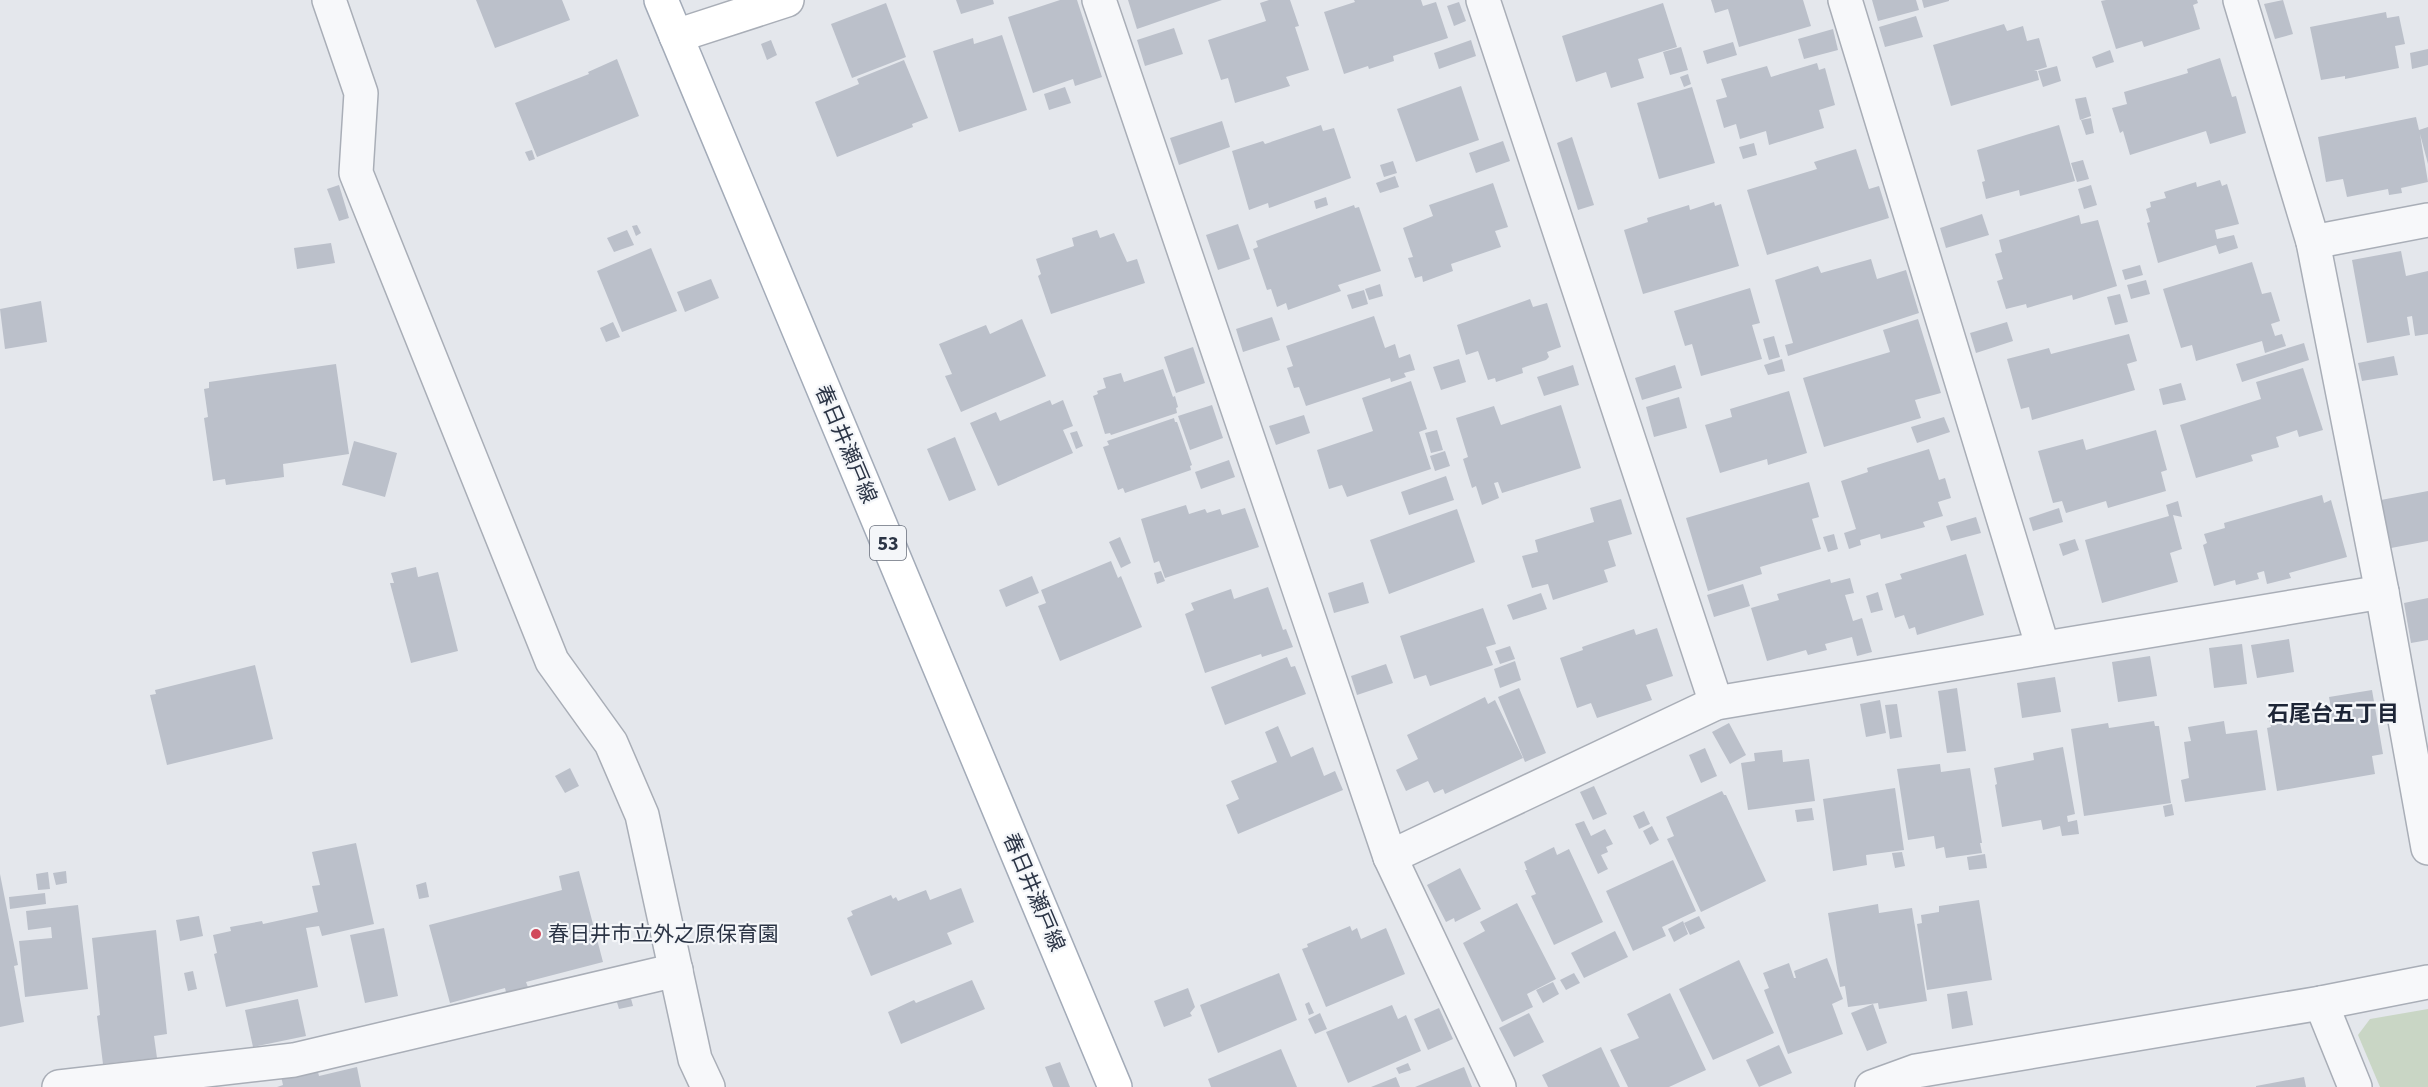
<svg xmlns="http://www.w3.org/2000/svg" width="2428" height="1087" font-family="'Source Sans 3','Noto Sans JP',sans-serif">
<rect width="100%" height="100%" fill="#e4e7ec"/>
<!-- green -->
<polygon fill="#c9d6c5" points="2428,1009 2428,1087 2380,1087 2358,1035 2370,1019"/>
<!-- building -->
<g fill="#bbc0ca">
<polygon points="476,0 562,0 570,20 495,48"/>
<polygon points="956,0 993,0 994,4 961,14"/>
<polygon points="1060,0 1077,0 1102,77 1075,86 1073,79 1033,93 1008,17"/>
<polygon points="1128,0 1222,0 1137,29"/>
<polygon points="1269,0 1290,0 1299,26 1295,27 1309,70 1286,77 1290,86 1235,103 1228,78 1221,80 1208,40 1266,21 1260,3"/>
<polygon points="1354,0 1421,0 1423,6 1436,2 1448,38 1393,56 1394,61 1369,69 1368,66 1344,74 1324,12 1355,2"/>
<polygon points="1711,0 1803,0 1811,26 1739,47 1728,9 1715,13"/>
<polygon points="1872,0 1916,0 1919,10 1878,21"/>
<polygon points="1922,0 1949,0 1949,1 1924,8"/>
<polygon points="2106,0 2197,0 2198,3 2193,5 2200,29 2144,47 2142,41 2116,49 2101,1"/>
<polygon points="2283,0 2293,34 2275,39 2264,4"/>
<polygon points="1459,2 1466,21 1454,26 1447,6"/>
<polygon points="886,3 906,57 852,78 831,24"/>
<polygon points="1663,3 1677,47 1638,59 1644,78 1611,88 1606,72 1576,82 1562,36"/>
<polygon points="2386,12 2387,18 2399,16 2405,44 2395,46 2399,68 2345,79 2345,76 2321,80 2310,27"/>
<polygon points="1916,16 1923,37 1885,47 1879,27"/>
<polygon points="2004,24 2007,31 2023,26 2027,41 2039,38 2047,67 2034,71 2037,71 2039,80 1951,106 1933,45"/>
<polygon points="1174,28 1183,54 1145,66 1137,40"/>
<polygon points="1833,29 1838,50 1804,59 1798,39"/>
<polygon points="1002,35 1027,110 959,132 933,51 973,38 974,44"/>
<polygon points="771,40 777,55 767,60 761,44"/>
<polygon points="1471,40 1476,56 1439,69 1434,53"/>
<polygon points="1733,42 1737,55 1707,64 1703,51"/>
<polygon points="1681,47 1688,70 1670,75 1663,52"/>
<polygon points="2428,49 2428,65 2412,69 2410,53"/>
<polygon points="2110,50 2114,62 2096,68 2092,57"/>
<polygon points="2220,58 2232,97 2236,96 2246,133 2210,144 2206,131 2130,155 2123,131 2120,133 2112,108 2127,104 2124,92 2188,73 2187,69"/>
<polygon points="617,59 639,116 537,157 515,103 589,74 588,72"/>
<polygon points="904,60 928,118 912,124 913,127 837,157 815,102 859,84 857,79"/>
<polygon points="1817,63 1819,70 1825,68 1835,105 1819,110 1824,128 1769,145 1766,131 1740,139 1736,124 1724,128 1716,100 1727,97 1721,79 1767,66 1771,77"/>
<polygon points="2057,66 2061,81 2043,87 2038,71"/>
<polygon points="1688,74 1691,84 1684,87 1680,77"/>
<polygon points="1461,86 1479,140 1416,162 1397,109"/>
<polygon points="1065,87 1071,103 1049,110 1044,94"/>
<polygon points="1692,87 1715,163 1659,179 1637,103"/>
<polygon points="2086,97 2091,116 2080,120 2075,99"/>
<polygon points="2416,117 2419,130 2428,127 2428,164 2420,134 2428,182 2401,188 2402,193 2389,195 2388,189 2347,197 2343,179 2326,182 2318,137"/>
<polygon points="2091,118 2094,133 2086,135 2081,120"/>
<polygon points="1222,121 1230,147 1179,165 1170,138"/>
<polygon points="1321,125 1323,131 1334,128 1351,178 1269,208 1268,203 1249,210 1232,151 1263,141 1265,144"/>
<polygon points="2059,125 2075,181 2020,196 2019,190 1986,199 1982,182 1985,181 1977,150"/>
<polygon points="1572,137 1594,205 1578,210 1557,143"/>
<polygon points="1503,141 1510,161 1476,173 1469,153"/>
<polygon points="1754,143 1757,155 1743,159 1739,147"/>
<polygon points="1856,149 1869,189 1879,186 1889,218 1767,255 1747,190 1817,169 1814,162"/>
<polygon points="532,150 535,159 529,161 525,152"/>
<polygon points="2083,160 2089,179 2077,182 2071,163"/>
<polygon points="1393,161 1397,173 1384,177 1380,165"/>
<polygon points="1395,176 1399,187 1380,193 1376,183"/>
<polygon points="2220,180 2222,186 2227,184 2239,224 2215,230 2217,239 2234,235 2238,248 2219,254 2216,245 2158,263 2147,223 2150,222 2146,209 2151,207 2150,202 2166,198 2164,192 2196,182 2197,187"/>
<polygon points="1493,183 1508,227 1495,231 1501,247 1451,264 1453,271 1423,282 1422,276 1415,278 1408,258 1413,257 1403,228 1433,216 1429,205"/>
<polygon points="339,185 349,218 339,221 327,189"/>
<polygon points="2091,185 2097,205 2084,209 2078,189"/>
<polygon points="1326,197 1328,205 1316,209 1314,201"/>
<polygon points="1714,202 1715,206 1721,204 1739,266 1643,294 1624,230 1648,222 1647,218 1689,205 1690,210"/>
<polygon points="1354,205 1355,208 1359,207 1381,271 1338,285 1341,291 1288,310 1286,303 1277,307 1271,289 1267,290 1253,249 1258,247 1256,241"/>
<polygon points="1982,214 1989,235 1946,248 1940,228"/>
<polygon points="2079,215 2081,224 2098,220 2117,286 2073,300 2072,295 2027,308 2026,304 2006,309 1997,281 2003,279 1995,254 2002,252 1999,240"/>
<polygon points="1238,224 1250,259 1218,270 1206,235"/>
<polygon points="637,225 641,233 636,236 632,226"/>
<polygon points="627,230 634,245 614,252 607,238"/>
<polygon points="1097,230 1100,238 1114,233 1127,262 1137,259 1145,283 1051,314 1038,276 1041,274 1036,259 1074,246 1072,238"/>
<polygon points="331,243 335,263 297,269 294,248"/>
<polygon points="651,248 677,311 622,332 597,271"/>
<polygon points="2401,251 2406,276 2428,271 2428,334 2415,336 2412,316 2407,317 2410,335 2367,343 2352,260"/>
<polygon points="1871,259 1877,279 1906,270 1919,313 1788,356 1785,345 1793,343 1775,280 1818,266 1821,273"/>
<polygon points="2252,262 2262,294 2271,292 2280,321 2271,324 2275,336 2282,334 2286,346 2265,353 2262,341 2196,361 2192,345 2181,348 2163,289"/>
<polygon points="2140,265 2143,275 2125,280 2122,270"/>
<polygon points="711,279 719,298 685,312 677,292"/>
<polygon points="2146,280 2150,294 2131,299 2127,285"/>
<polygon points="1380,284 1383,296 1369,300 1365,289"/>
<polygon points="1750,288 1760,323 1752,325 1762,359 1701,376 1692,344 1685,346 1674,311"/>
<polygon points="1364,290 1368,304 1352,309 1347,295"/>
<polygon points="2120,294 2128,322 2115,325 2107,297"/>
<polygon points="1530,299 1533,307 1547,303 1561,347 1547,352 1549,357 1546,360 1522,368 1523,373 1496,382 1495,378 1488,380 1478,351 1466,355 1457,325"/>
<polygon points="41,301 47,342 5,349 0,309"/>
<polygon points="1374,316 1385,348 1395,344 1399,358 1410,354 1415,370 1404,373 1406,377 1391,382 1390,378 1306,406 1299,387 1294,388 1287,368 1293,366 1286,346"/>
<polygon points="1272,317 1280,340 1243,352 1236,329"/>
<polygon points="1022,319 1046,376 961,412 945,376 952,374 939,344 986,325 990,334"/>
<polygon points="1918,319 1941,393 1915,400 1921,418 1824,447 1803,378 1890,352 1883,330"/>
<polygon points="613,322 620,337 606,342 600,328"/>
<polygon points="2007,322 2013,341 1976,353 1970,333"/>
<polygon points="2129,334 2137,361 2127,364 2135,390 2032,420 2029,407 2021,409 2007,359 2049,348 2051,354"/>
<polygon points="1774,336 1780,357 1769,360 1763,339"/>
<polygon points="2304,343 2309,360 2242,382 2236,364"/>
<polygon points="1193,347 1205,383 1176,393 1164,357"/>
<polygon points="2394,356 2398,375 2362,381 2358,363"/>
<polygon points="1459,359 1466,382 1441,390 1433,367"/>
<polygon points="1782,359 1785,371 1768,375 1764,365"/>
<polygon points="336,364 349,454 283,464 284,477 226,485 225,479 213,481 204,418 208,417 204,389 209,388 209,382"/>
<polygon points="1573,365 1579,385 1544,396 1537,377"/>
<polygon points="1675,365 1682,388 1642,400 1635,378"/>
<polygon points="2303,368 2323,430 2299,437 2297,430 2276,437 2279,447 2251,455 2253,461 2196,478 2180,425 2261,399 2256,382"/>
<polygon points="1163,369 1173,397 1175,396 1178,407 1176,408 1177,413 1111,435 1110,433 1105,434 1093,396 1098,394 1097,391 1106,388 1103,378 1121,373 1124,382"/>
<polygon points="1411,381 1427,429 1419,432 1431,469 1347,497 1342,485 1329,489 1317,450 1373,431 1362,398"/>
<polygon points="2181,383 2186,400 2163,405 2159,389"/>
<polygon points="1789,391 1807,453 1768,465 1767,459 1720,473 1705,425 1732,417 1730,409"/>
<polygon points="1679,397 1687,428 1654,437 1646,407"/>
<polygon points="1050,400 1052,405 1063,400 1073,426 1063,430 1073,453 998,486 970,423 996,412 1000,421"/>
<polygon points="1212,405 1223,438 1190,450 1178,416"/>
<polygon points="1561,405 1581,468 1502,493 1498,482 1494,483 1499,498 1482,505 1476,486 1472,488 1463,459 1468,457 1456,418 1494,406 1501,425"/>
<polygon points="1304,415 1310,433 1276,445 1269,426"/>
<polygon points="1944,417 1950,432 1917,443 1911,427"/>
<polygon points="1174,418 1175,422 1177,422 1192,465 1190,466 1191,470 1125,493 1123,488 1118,490 1103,447 1109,445 1107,441"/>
<polygon points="1437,430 1443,450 1431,453 1425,433"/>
<polygon points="2156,430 2167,470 2161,472 2166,491 2108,508 2106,501 2066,513 2062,501 2053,503 2038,451 2083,439 2086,450"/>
<polygon points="1077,431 1083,446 1076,449 1070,433"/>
<polygon points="955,437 976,490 949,501 927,449"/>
<polygon points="354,441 397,453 385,497 342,485"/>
<polygon points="1929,449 1939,480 1945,478 1951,498 1938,502 1943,516 1923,522 1925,527 1881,539 1880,534 1860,540 1861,545 1849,549 1844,533 1856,529 1841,481 1868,472 1867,468"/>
<polygon points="1445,451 1450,466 1435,471 1430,456"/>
<polygon points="1229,460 1235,477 1201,489 1195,472"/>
<polygon points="1446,476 1454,500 1409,515 1401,492"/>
<polygon points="1809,482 1819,517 1812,519 1821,549 1760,567 1762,574 1708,591 1686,518"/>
<polygon points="2428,491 2428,541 2391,548 2381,500"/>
<polygon points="2322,495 2324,503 2331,500 2347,557 2289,573 2291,578 2267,584 2264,571 2257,573 2259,579 2236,585 2235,580 2214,586 2203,545 2207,543 2204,534 2225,528 2224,523"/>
<polygon points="1621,499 1632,534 1608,541 1616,566 1604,570 1608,582 1553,600 1548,584 1532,588 1522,556 1538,552 1535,540 1594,522 1590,508"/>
<polygon points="2178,501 2182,517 2173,515 2182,549 2170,553 2178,582 2102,603 2085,540 2169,516 2166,505"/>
<polygon points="1186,505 1189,514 1205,509 1207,513 1220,509 1222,515 1245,508 1259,547 1165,578 1159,561 1154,563 1141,519"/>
<polygon points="2059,508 2063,522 2033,531 2029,518"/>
<polygon points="1457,509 1475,562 1389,594 1370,540"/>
<polygon points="1976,517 1981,533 1951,541 1946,526"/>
<polygon points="1834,534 1838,549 1828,552 1823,537"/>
<polygon points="1120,537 1131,563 1121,568 1109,542"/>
<polygon points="2075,539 2079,550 2063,556 2059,544"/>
<polygon points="1966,554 1984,615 1917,635 1915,627 1909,629 1904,615 1895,618 1885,584 1902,579 1900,574"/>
<polygon points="1111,561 1118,578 1121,576 1142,627 1060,661 1038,606 1046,603 1041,590"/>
<polygon points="416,567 418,577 438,572 458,651 411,663 390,583 394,583 391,573"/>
<polygon points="1161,571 1165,581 1157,584 1154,573"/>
<polygon points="1032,576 1039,593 1006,607 999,590"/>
<polygon points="1850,578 1854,593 1845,595 1853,621 1862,618 1872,652 1857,656 1852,637 1825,644 1827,650 1808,655 1806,650 1767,661 1751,608 1779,600 1777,594 1830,579 1831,583"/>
<polygon points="1363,582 1369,603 1334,613 1328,593"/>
<polygon points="1743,584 1750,606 1714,617 1707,595"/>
<polygon points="1268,587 1283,630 1286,629 1293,647 1262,657 1261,654 1205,673 1185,614 1194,610 1191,603 1231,589 1234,599"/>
<polygon points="1878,592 1883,610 1871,613 1866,596"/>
<polygon points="1541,593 1547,609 1513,620 1507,605"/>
<polygon points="2428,598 2428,640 2411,643 2404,603"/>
<polygon points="1483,608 1496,644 1486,647 1493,665 1430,686 1426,675 1414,679 1400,636"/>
<polygon points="1657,628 1673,676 1646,685 1652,700 1597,718 1591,703 1577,708 1560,658 1583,650 1582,647 1634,629 1636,635"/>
<polygon points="2289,639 2294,672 2257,678 2251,645"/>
<polygon points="2242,644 2247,684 2214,688 2209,648"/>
<polygon points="1510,646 1515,659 1500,664 1495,651"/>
<polygon points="2150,656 2157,696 2118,702 2112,662"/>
<polygon points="1287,657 1291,667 1295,666 1306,694 1225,725 1211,687"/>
<polygon points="1515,661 1521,680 1500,688 1494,669"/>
<polygon points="1386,664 1393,683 1357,695 1351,676"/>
<polygon points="255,665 273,739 167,765 150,695 156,694 155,690"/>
<polygon points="2055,677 2061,712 2022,718 2017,683"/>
<polygon points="1519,688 1546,753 1525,762 1498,697"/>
<polygon points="1957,688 1966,751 1947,753 1938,691"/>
<polygon points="2372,690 2383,754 2372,756 2375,774 2277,791 2267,728 2271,727 2269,719 2331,708 2329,697"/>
<polygon points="1485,697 1488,704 1495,700 1523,758 1445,794 1443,789 1434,793 1428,781 1406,791 1396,770 1418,759 1407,735"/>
<polygon points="1880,700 1886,733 1866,737 1860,704"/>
<polygon points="1897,704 1902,737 1890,739 1885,705"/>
<polygon points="2154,721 2155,726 2159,726 2171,803 2084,816 2071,729 2108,723 2109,728"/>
<polygon points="2224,721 2226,734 2257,730 2266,790 2185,802 2181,780 2189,778 2184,742 2191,741 2188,727"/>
<polygon points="1729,723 1746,755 1730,764 1712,732"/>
<polygon points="1278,726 1291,757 1313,747 1324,776 1335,771 1343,790 1238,834 1226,805 1239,799 1231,781 1277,762 1265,732"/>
<polygon points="2063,747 2075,814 2067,816 2068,822 2077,820 2079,834 2062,836 2060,826 2043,830 2041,820 2002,827 1995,785 1997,784 1994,768 2034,760 2033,753"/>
<polygon points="1705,748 1717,776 1701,783 1689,755"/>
<polygon points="1782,750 1783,762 1809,759 1815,801 1748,810 1741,763 1755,761 1754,753"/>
<polygon points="1940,764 1941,772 1970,768 1982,843 1980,843 1982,853 1946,858 1944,847 1936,849 1934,836 1908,840 1897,769"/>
<polygon points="570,768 579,786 565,793 555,776"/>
<polygon points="1594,786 1607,814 1593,820 1580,792"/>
<polygon points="1895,788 1904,850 1866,855 1867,865 1833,871 1823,799"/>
<polygon points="1722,791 1724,795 1726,795 1766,881 1701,912 1667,839 1674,836 1666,817"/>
<polygon points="2172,804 2174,815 2165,817 2163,806"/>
<polygon points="1812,808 1814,820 1797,822 1795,810"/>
<polygon points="1644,811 1650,824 1639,829 1633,816"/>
<polygon points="1584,821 1591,836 1605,829 1613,844 1606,847 1608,852 1601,855 1608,869 1598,874 1575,824"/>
<polygon points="1652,826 1659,840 1650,845 1643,831"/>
<polygon points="356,843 374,924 322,936 319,926 306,928 318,987 226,1007 214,954 217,953 213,935 231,931 230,927 262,921 263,924 318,912 312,886 320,885 312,852"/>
<polygon points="1554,847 1557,855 1569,849 1603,922 1554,945 1531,896 1536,894 1525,870 1527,870 1524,862"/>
<polygon points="1902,852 1905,866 1895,868 1892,853"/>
<polygon points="1985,854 1987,868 1969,870 1967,857"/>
<polygon points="1673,860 1696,911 1662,927 1666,936 1633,951 1606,891"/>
<polygon points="1460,868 1481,909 1455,922 1454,918 1446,922 1427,885"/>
<polygon points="66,871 67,883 56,885 53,873"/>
<polygon points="579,871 603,962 526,982 529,990 507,996 505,988 450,1003 429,925 562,890 559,876"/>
<polygon points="48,872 50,889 38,890 36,874"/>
<polygon points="0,874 18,965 14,966 24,1022 0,1027"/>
<polygon points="426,882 429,897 419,899 416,885"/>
<polygon points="961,888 974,922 947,933 952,944 871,976 847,918 853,915 851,911 891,895 893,899 896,897 898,901 926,890 930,900"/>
<polygon points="45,893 46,904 10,909 9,897"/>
<polygon points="1979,900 1992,980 1927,990 1917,924 1922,923 1921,915 1939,912 1939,906"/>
<polygon points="1517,903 1556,979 1527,994 1533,1007 1502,1022 1463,943 1485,931 1480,922"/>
<polygon points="1878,904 1879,913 1912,908 1927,1001 1879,1009 1878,1003 1848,1007 1845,986 1840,987 1828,913"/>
<polygon points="78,905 88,989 25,997 19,941 52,938 51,927 28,930 26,911"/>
<polygon points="199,916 203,936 180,941 176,920"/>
<polygon points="1699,916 1705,928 1690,935 1684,923"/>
<polygon points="1683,921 1688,934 1674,942 1668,929"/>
<polygon points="1350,926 1352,931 1357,928 1361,939 1386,928 1405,974 1326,1007 1302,949 1308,947 1307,944"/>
<polygon points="384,928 398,996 365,1003 350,935"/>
<polygon points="156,930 167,1034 154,1036 157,1058 103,1064 97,1016 100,1015 92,938"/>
<polygon points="1615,931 1628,957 1584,978 1571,953"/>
<polygon points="1827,958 1843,999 1832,1004 1843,1034 1788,1054 1764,990 1769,988 1763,973 1789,963 1794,978 1796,978 1794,971"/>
<polygon points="1739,960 1774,1033 1713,1060 1679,989"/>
<polygon points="193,971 197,989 188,991 184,973"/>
<polygon points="1279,973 1297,1020 1218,1053 1200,1005"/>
<polygon points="1574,973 1580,983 1566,990 1560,980"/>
<polygon points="972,980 985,1009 901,1044 888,1012 914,1000 916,1003"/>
<polygon points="1553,982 1559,994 1543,1003 1536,990"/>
<polygon points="1188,988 1195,1007 1190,1013 1192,1016 1164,1027 1154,1001"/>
<polygon points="1967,991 1973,1025 1952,1029 1947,994"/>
<polygon points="1670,993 1706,1070 1669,1087 1628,1087 1610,1050 1639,1038 1627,1014"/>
<polygon points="630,995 633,1006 619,1009 616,999"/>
<polygon points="298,999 306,1036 253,1047 245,1010"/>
<polygon points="1309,1002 1314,1013 1309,1015 1305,1004"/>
<polygon points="1873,1004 1887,1043 1867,1051 1851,1013"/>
<polygon points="1392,1005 1398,1019 1406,1015 1421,1051 1348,1083 1326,1032"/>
<polygon points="1439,1008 1453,1039 1428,1050 1414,1019"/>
<polygon points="1320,1013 1327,1029 1315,1034 1308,1019"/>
<polygon points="1529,1013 1544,1042 1514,1057 1499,1028"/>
<polygon points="1779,1045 1792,1073 1759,1087 1746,1060"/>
<polygon points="1601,1047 1620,1087 1548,1087 1542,1075"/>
<polygon points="1281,1049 1297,1087 1211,1087 1208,1079"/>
<polygon points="1060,1062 1070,1087 1053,1087 1045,1067"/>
<polygon points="1408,1063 1411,1070 1399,1074 1396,1068"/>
<polygon points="357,1067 361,1087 277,1087 283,1085 281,1076 317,1068 319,1076"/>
<polygon points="1464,1067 1472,1087 1415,1087"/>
<polygon points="1396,1077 1400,1087 1371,1087"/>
<polygon points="2304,1077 2306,1087 2256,1087 2256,1086"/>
</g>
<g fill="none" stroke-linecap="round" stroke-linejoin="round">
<defs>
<g id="street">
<polyline points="329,0 361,93 356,173 552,661 611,743 642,815 695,1059 708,1087"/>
<polyline points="1099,0 1390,857 1499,1087"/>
<polyline points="1483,0 1716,703"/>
<polyline points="1845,0 2043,648"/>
<polyline points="2240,0 2313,242 2382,592 2428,848"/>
<polyline points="2313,242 2428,220"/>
<polyline points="1390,857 1716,703 2382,592"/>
<polyline points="2321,1003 2355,1087"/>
<polyline points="59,1087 294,1060 676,970"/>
<polyline points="1872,1087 1916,1071 2321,1003 2428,982"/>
</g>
<polyline id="secondary" points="676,36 787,0"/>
<polyline id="primary" points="661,0 1115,1087"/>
</defs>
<!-- street casing -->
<use href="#street" stroke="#a9aeb7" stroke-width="36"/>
<!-- secondary casing -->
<use href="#secondary" stroke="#a9aeb7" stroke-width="36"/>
<!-- primary casing -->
<use href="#primary" stroke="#a3abb8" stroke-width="36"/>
<!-- street -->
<use href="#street" stroke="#f7f8fa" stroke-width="33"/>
<!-- secondary -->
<use href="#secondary" stroke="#fff" stroke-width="33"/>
<!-- primary -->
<use href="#primary" stroke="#fff" stroke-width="33"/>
</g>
<!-- markers -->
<circle fill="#d1495b" stroke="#f4f6f9" stroke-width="2" cx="536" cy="934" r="6"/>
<g text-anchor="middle" stroke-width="4.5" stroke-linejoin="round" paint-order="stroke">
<!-- shield labels -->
<rect fill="#f4f6f9" stroke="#676e7b" stroke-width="1.5" x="870" y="526" width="36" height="34" rx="4.5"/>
<g font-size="20" font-weight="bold" fill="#2b3445">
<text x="888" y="550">53</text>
</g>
<!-- street labels -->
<g font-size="21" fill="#2b3445" stroke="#f4f6f9">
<text transform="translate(846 444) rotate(67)" y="7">春日井瀬戸線</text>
<text transform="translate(1034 892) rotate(67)" y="7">春日井瀬戸線</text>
</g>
<!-- poi labels -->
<g font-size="21" fill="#2b3445" stroke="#f4f6f9" text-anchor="start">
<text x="548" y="941">春日井市立外之原保育園</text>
</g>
<!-- neighbourhood labels -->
<g font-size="22" font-weight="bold" fill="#1d2536" stroke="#f4f6f9">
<text x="2333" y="721">石尾台五丁目</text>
</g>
</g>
</svg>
